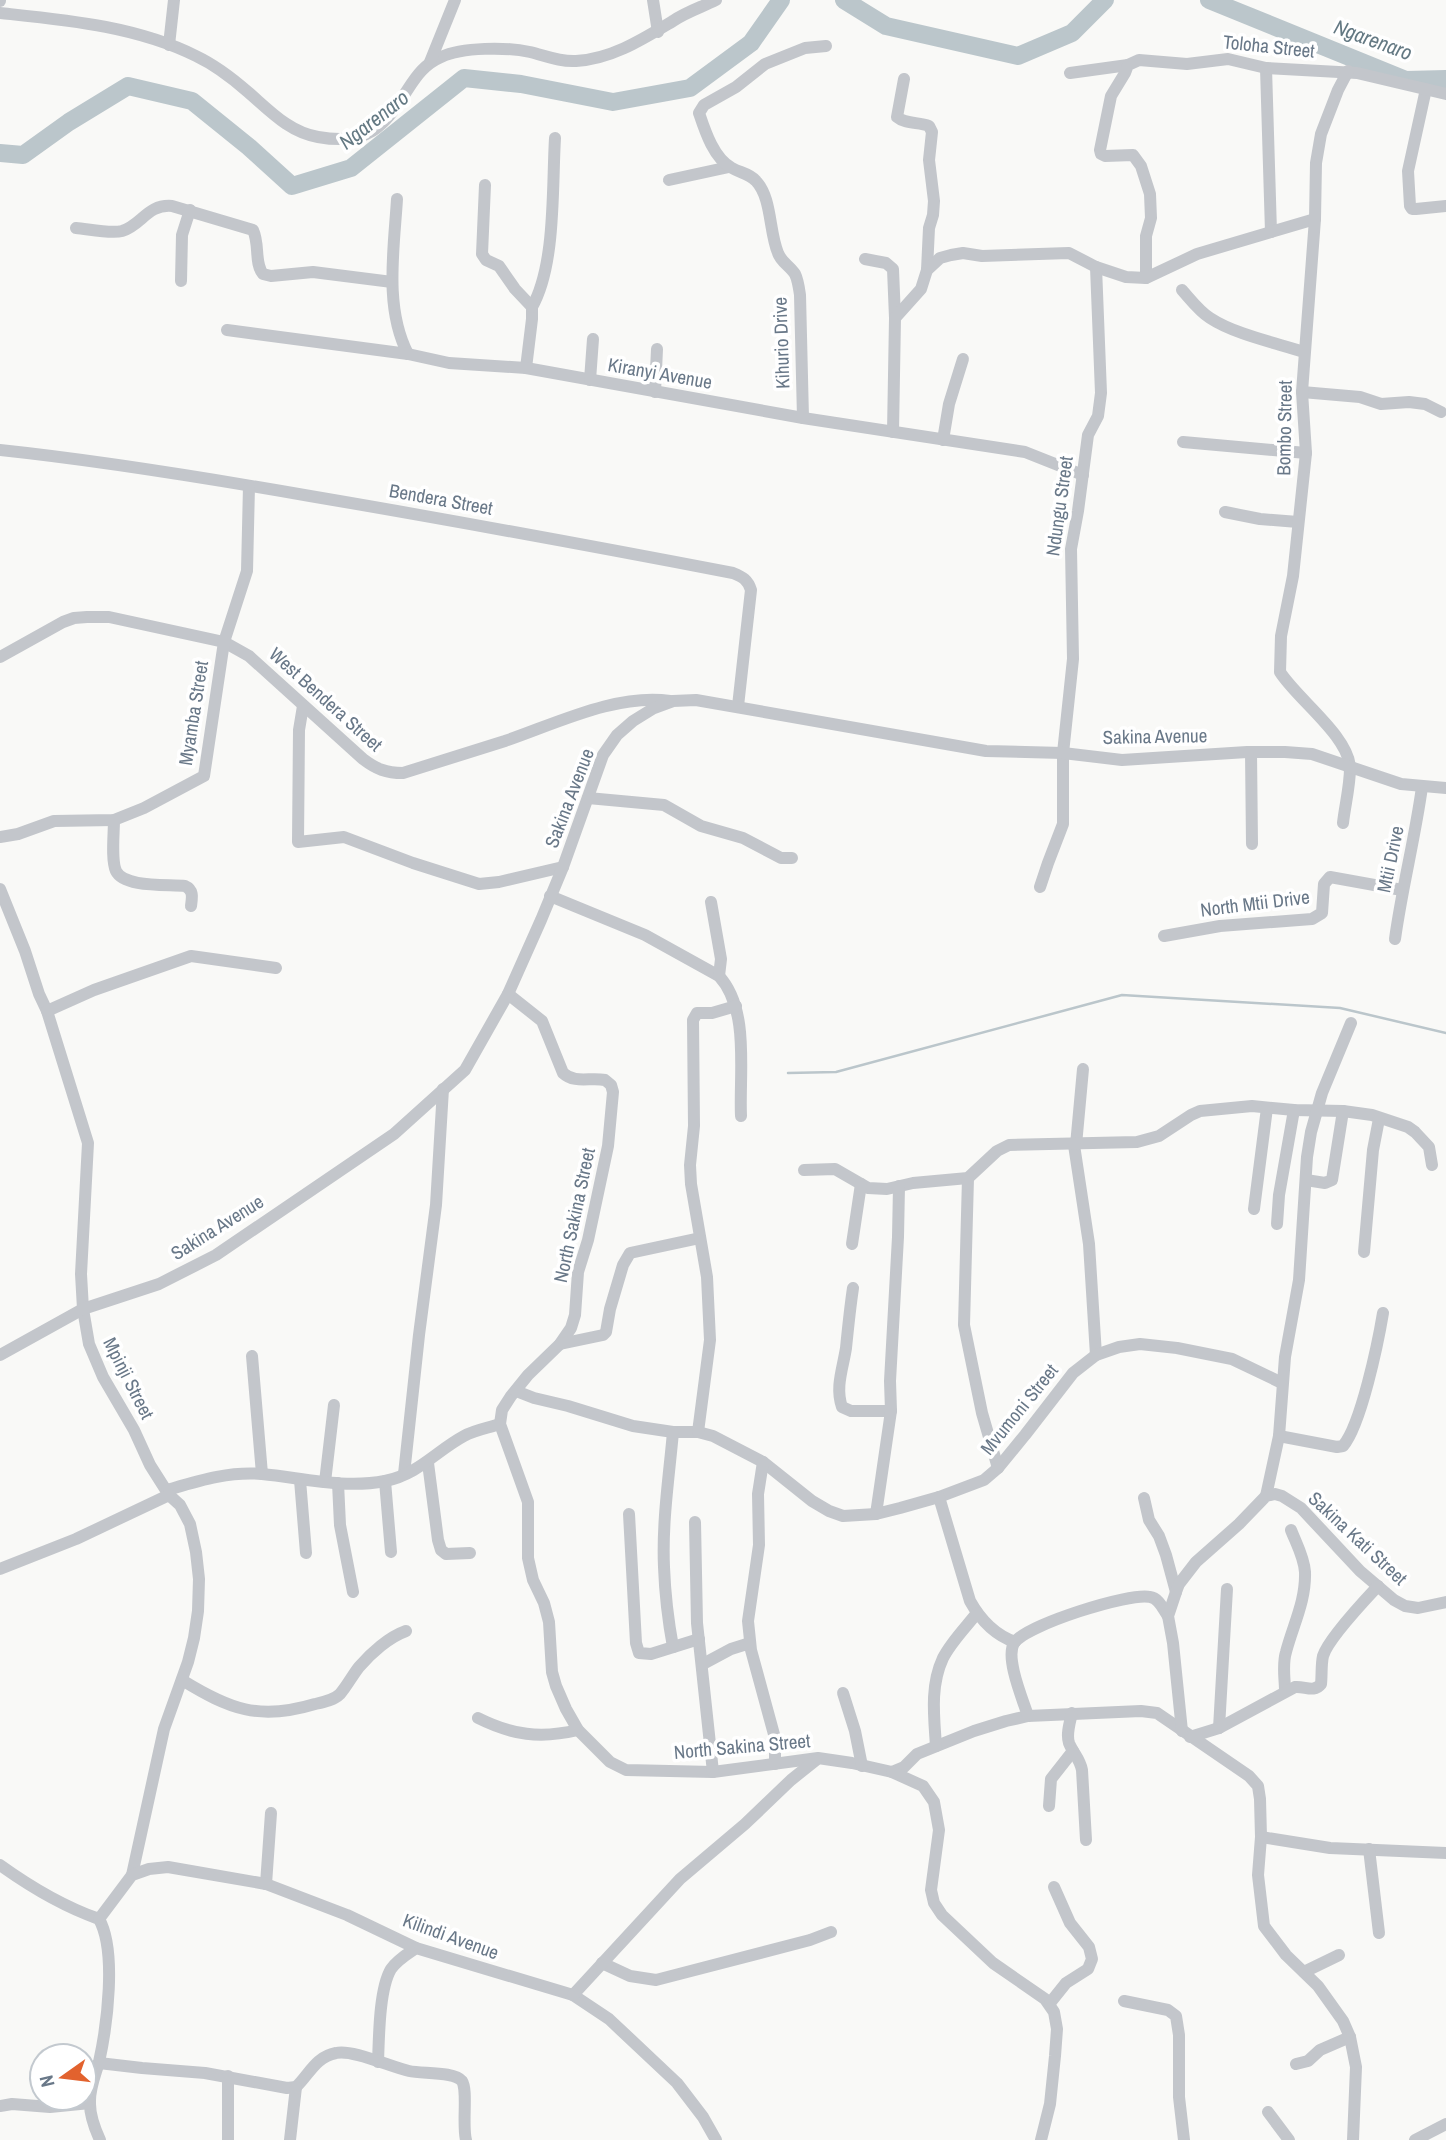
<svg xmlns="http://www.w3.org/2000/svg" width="1446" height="2140" font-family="'Archivo Narrow',sans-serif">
<rect width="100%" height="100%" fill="#f9f9f7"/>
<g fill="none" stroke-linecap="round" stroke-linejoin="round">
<!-- stream -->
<polyline stroke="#bbc6cb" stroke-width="2.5" points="788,1073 836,1072 1122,995 1340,1008 1446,1033"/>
<!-- river -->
<g stroke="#bbc6cb" stroke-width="18">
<polyline points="844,0 886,26 1018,56 1072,33 1105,0"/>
<polyline points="1209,0 1406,80 1446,79"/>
<polyline points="0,153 23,155 69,122 128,86 192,101 249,147 292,186 351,168 464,78 521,84 613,102 690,88 751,43 781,0"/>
</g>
<!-- minor -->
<g stroke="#c3c6cb" stroke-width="12">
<polyline points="653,0 658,32"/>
<polyline points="0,1 0,0"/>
<path d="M 0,13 C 66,20 136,26 196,56 C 215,65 232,78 248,92 C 270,111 289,132 318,137 C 368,146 383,128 408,89 C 417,75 425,64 441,57 C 462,47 507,47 530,52 C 546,56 560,62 576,61 C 612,59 643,39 673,21 C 686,12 702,7 716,0"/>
<polyline points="169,45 174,0"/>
<polyline points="430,62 455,0"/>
<polyline points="1266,68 1271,232"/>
<polyline points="1070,73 1128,65"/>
<path d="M 904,79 L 897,117 C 905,124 919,122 929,126 L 932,132 L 929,160 L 934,201 L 933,215 L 929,228 L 927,270"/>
<polyline points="1426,89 1408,171 1410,206 1412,209 1416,209 1446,206"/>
<polyline points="669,180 729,167"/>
<polyline points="485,185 482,254 486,260 499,266 515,289 532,307 532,319 526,368"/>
<path d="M 397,199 C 394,249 384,308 408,354"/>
<path d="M 76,228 C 88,229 111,234 122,231 C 142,225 147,204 172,206 L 253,230 C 260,245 254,263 263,274 L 271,276 L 313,272 L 392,282"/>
<polyline points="865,259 886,263 893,269 895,318"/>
<polyline points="1146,278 1146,236 1151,218 1150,194 1141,166 1133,155 1105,156 1101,154 1100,150 1111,96 1125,73 1128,65 1139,60 1187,64 1228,59 1266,68 1357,73 1446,94"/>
<polyline points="181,281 182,235 190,210"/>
<path d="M 1182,290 C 1191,300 1199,311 1210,318 C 1234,334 1276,343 1304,352"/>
<path d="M 532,307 C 556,265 552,187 555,138"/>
<polyline points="227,330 408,354 449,363 526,368 803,418 1025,452 1083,475"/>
<polyline points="590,380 593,339"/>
<polyline points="655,392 657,349"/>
<polyline points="1302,392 1360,397 1381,404 1409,402 1425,404 1441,412"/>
<path d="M 803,418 L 800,295 C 799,288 798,280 795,274 C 790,266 781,262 778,253 C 769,232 772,198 756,181 C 749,173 740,173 732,168 C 714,159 705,131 699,113 L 704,105 L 736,87 L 765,64 L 805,48 L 826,46"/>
<polyline points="893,432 895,318 921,289 927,270 940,258 951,255 963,253 982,256 1069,253 1096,267 1126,277 1146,278 1197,254 1315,219"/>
<polyline points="943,440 949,404 963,359"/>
<polyline points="1183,442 1306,453"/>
<path d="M 0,450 C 104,461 207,478 310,496 C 451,520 592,546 733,573 C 743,577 748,580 751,590 L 738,706"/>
<polyline points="1225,512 1260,519 1298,522"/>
<path d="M 0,657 L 63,622 L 74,618 L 87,617 L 109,617 L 224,642 L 249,656 L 363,759 C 376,769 386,773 403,773 C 437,762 471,752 505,741 C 555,724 617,693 670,701"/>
<polyline points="303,706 299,730 298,842 344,837 413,863 479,884 499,882 563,867"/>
<polyline points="1251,752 1252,844"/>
<polyline points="588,798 664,805 701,826 743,838 781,858 792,858"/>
<path d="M 114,820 C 114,833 111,860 116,871 C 124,888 169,884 185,886 C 194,890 192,898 191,906"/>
<path d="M 1343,823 C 1345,805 1350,786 1350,768 C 1349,736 1297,699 1280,672 L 1281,636 L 1293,576 L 1306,453 L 1302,392 L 1315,219 L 1316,163 L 1321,134 L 1338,90 L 1348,71"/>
<polyline points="0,837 18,834 54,821 114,820 144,808 204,776 224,642 247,571 249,486"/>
<polyline points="1040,887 1048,863 1063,824 1063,753 1073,659 1071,549 1078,511 1088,435 1098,416 1101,393 1096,267"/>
<polyline points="0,889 25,951 39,994 47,1011 88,1143 81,1274 83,1309 89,1344 103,1377 134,1430 150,1465 169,1495 180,1505 190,1524 196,1552 199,1579 198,1611 194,1638 188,1662 164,1729 132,1875"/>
<path d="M 550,896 L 645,935 L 719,976 C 750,1010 739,1073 741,1116"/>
<polyline points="711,902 721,959 719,976"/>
<polyline points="1164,936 1220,926 1312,919 1322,913 1324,884 1330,877 1402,890"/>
<path d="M 1395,939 C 1402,888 1415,838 1422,787"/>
<path d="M 508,994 L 542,1021 L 563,1073 C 575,1084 590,1077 605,1080 L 611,1085 L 613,1092 L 608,1146 L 588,1240 L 578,1272 L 575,1315 L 571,1328 L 560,1344 L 528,1375 L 511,1396 L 502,1410 L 500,1424 L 528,1502 L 528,1558 L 533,1580 L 544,1603 L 549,1622 L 552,1672 L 556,1686 L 566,1709 L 578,1730 L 610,1762 L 626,1770 L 713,1772 L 818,1758 L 852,1763 L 892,1772 L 904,1767 L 917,1754 L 974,1731 L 1006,1721 L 1028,1716 L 1141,1711 L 1157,1713 L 1249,1776 L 1258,1786 L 1260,1799 L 1261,1837 L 1258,1875 L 1264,1926 L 1286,1955 L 1318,1986 L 1343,2021 L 1350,2037 L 1356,2067 L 1353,2140"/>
<polyline points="47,1011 94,990 191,956 276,968"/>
<polyline points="1074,1145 1089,1244 1096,1355"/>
<polyline points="1076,1145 1083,1069"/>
<polyline points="804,1170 835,1169 868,1188 887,1189 913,1183 968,1178 997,1151 1009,1145 1137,1142 1159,1136 1191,1115 1200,1111 1252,1106 1294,1110 1343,1111 1372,1115 1408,1127 1415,1132 1429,1147 1432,1165"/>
<polyline points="968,1178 964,1325 982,1413 998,1468"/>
<polyline points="1306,1180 1325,1183 1332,1180 1343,1111"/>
<polyline points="1254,1209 1267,1108"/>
<polyline points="1277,1224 1279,1195 1294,1110"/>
<polyline points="852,1244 861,1184"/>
<polyline points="1364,1252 1373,1150 1379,1119"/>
<path d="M 853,1288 C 850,1308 848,1328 846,1348 C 843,1368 835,1387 842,1407 L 851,1411 L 891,1411"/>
<polyline points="560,1344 603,1335 606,1332 610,1309 623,1265 630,1253 700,1238"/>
<polyline points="0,1355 83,1309 159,1284 216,1255 394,1134 465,1070 508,994 541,920 563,867 603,755 617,735 633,721 654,708 673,701 696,700 986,751 1063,753 1122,760 1247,752 1285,752 1312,754 1401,784 1446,788"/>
<polyline points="252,1356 262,1474"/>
<polyline points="516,1391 534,1398 568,1406 633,1426 673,1432 698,1432 713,1436 763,1462 812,1501 829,1511 843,1516 876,1514 900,1508 939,1497 984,1480 998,1468 1025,1435 1073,1373 1096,1355 1119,1347 1140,1344 1177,1348 1232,1359 1282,1383"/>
<polyline points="698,1432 710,1340 707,1277 691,1184 690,1165 694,1126 693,1020 697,1013 712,1013 736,1006"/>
<path d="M 1279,1436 L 1337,1447 L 1343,1446 C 1361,1425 1378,1343 1383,1313"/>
<polyline points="763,1462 758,1494 759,1545 748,1621 751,1650 775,1738 775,1764"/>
<polyline points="428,1463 438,1540 441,1550 446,1554 470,1553"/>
<polyline points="404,1474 419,1335 436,1205 443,1089"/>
<polyline points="300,1480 306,1553"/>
<polyline points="385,1481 391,1552"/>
<polyline points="325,1482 334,1405"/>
<polyline points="338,1483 340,1525 353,1592"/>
<path d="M 167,1490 C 198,1481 229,1471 262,1474 C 303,1478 344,1489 385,1481 C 419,1474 436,1451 464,1436 C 475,1430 488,1428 500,1424"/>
<polyline points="1266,1496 1279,1436 1285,1357 1299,1280 1307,1157 1311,1132 1322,1093 1351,1023"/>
<path d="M 939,1497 L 970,1601 C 980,1619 995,1635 1015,1642"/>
<polyline points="1144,1498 1149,1520 1159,1536 1166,1555 1176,1592"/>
<polyline points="629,1514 636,1643 639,1653 651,1654 699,1639"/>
<polyline points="876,1514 891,1411 890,1381 898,1237 899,1186"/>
<polyline points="695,1522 697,1623 713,1772"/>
<polyline points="0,1569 76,1539 169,1495"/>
<path d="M 673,1647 C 668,1620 665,1594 664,1567 C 662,1522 669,1477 673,1432"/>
<polyline points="703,1664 731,1649 750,1643"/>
<path d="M 182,1680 C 229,1709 259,1721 315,1704 C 324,1702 334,1700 340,1694 C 347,1686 352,1676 359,1667 C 371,1653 389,1637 406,1631"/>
<path d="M 1285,1691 C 1285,1678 1282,1665 1286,1652 C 1293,1625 1306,1601 1305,1572 C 1304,1557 1296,1543 1291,1530"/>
<polyline points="843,1693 855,1731 862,1766"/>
<path d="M 1072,1713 C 1070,1722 1066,1734 1069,1743 C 1073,1753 1080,1759 1082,1770 L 1086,1840"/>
<path d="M 1028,1716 C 1023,1700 1005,1658 1014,1643 C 1026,1625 1130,1592 1150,1597 C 1159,1598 1163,1609 1168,1616"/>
<path d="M 478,1718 C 512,1735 540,1739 578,1730"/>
<polyline points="1219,1728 1227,1589"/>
<polyline points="1182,1731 1173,1643 1168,1616 1176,1592 1179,1584 1196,1562 1239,1524 1266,1496 1275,1494 1282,1496 1301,1508 1360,1571 1394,1600 1405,1606 1418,1608 1446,1602"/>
<path d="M 1190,1737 L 1219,1728 L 1295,1687 C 1305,1686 1314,1693 1321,1684 C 1322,1675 1321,1665 1323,1656 C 1328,1639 1364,1601 1378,1586"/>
<path d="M 936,1746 C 934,1716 930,1686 943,1658 C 951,1642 966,1627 977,1613"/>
<polyline points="892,1772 923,1786 934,1802 939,1830 931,1890 934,1903 942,1915 993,1963 1045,1999 1054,2012 1057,2029 1055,2056 1050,2104 1041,2140"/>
<polyline points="1049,1806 1051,1779 1073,1751"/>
<polyline points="1261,1837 1330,1848 1446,1853"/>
<polyline points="1369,1849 1379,1933"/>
<path d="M 0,1865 C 32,1888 62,1906 99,1919 C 117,1951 107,2026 99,2062 C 95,2076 89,2089 90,2104 C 90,2116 95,2129 100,2140"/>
<polyline points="266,1884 271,1813"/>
<polyline points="99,1919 132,1875 149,1869 168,1867 266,1884 347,1915 416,1948 573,1995 609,2019 677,2083 703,2117 716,2140"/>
<polyline points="602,1963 630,1976 656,1980 810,1940 831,1932"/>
<polyline points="1304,1972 1339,1955"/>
<polyline points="573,1995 680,1879 745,1824 791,1780 816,1760"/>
<polyline points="1124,2001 1168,2010 1176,2016 1179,2035 1179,2097 1184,2140"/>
<polyline points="1050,2003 1066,1983 1088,1969 1092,1959 1089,1947 1070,1923 1054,1887"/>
<path d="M 378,2062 C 379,2038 379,1989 391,1969 C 397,1960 407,1954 416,1948"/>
<path d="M 99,2063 L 142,2068 L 205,2073 L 287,2088 L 296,2087 C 309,2075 315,2057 336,2053 C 352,2049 391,2067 409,2071 C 422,2074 454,2071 462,2081 C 468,2090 462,2125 466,2140"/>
<polyline points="1296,2064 1308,2061 1320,2050 1350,2037"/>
<polyline points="0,2106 12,2104 50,2107 90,2103"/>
<polyline points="1268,2112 1289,2140"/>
<polyline points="228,2140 228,2076"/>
<polyline points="290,2140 296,2087"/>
<polyline points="1415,2140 1446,2124"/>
</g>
</g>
<g text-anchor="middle" stroke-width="7" stroke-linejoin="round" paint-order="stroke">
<!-- street labels -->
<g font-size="19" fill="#697888" stroke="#fff">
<text transform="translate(1269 46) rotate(6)" y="7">Toloha Street</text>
<text transform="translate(781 343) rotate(-92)" y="7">Kihurio Drive</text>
<text transform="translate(660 373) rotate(10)" y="7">Kiranyi Avenue</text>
<text transform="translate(1284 428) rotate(-89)" y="7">Bombo Street</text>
<text transform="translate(441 499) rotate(10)" y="7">Bendera Street</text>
<text transform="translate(1059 506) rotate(-82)" y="7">Ndungu Street</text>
<text transform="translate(326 699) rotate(42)" y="7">West Bendera Street</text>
<text transform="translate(193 713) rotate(-81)" y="7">Myamba Street</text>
<text transform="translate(1155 736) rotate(-1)" y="7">Sakina Avenue</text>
<text transform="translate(569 798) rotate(-69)" y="7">Sakina Avenue</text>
<text transform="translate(1390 859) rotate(-78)" y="7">Mtii Drive</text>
<text transform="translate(1255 903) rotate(-7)" y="7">North Mtii Drive</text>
<text transform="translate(574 1215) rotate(-78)" y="7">North Sakina Street</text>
<text transform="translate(217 1227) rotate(-32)" y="7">Sakina Avenue</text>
<text transform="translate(129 1378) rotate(63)" y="7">Mpinji Street</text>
<text transform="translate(1019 1409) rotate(-51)" y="7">Mvumoni Street</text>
<text transform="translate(1358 1538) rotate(43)" y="7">Sakina Kati Street</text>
<text transform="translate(742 1746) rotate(-5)" y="7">North Sakina Street</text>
<text transform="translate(451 1936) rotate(20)" y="7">Kilindi Avenue</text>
</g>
<!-- water labels -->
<g font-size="21" font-style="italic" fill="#647983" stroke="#fff">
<text transform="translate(1373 40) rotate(20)" y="7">Ngarenaro</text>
<text transform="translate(374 120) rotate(-38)" y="7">Ngarenaro</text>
</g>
</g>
<!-- north arrow -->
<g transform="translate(63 2077) rotate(256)"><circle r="33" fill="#ffffff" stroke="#c3c9cf" stroke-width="2"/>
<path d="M0-5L12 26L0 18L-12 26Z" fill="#e2622e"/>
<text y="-10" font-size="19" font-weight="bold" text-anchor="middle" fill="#697888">N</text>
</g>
</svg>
